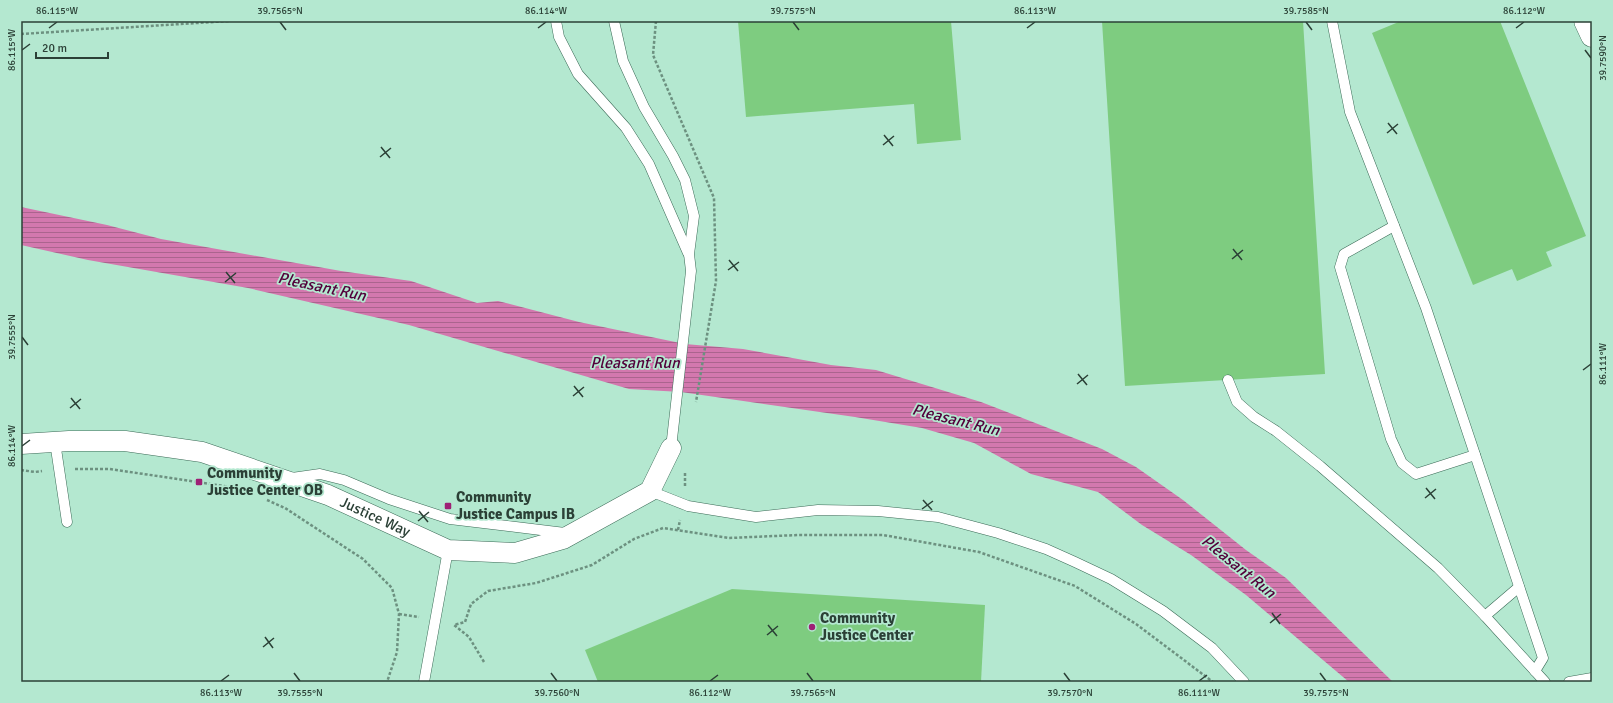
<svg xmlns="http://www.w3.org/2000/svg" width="1613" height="703" font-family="Signika,sans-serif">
<defs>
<pattern id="water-rules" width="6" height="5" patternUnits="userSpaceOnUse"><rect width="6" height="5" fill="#d378ae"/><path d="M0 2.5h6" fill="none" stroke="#ab648e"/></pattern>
</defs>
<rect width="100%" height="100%" fill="#b4e8d0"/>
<!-- water -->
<polygon fill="url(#water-rules)" points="21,207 107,225 161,239 341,271 411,281 477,303 498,301 579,322 685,344 743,349 831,365 876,370 981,402 1102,449 1136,467 1183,500 1246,550 1286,578 1393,682 1349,682 1246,595 1191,555 1142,525 1098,492 1031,474 974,443 922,428 855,417 681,392 629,389 409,325 248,288 88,260 21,245"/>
<!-- building -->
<g fill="#7ecc80">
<polygon points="738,21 951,21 961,140 917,144 914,104 746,117"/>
<polygon points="1102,21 1303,21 1325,374 1125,386"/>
<polygon points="1401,21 1500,21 1586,236 1546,252 1552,266 1517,281 1512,269 1473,285 1372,33"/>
<polygon points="732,589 985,605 981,682 598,682 585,650"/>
</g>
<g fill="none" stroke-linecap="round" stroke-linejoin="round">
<defs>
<g id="lane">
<polyline points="556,21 559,37 578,74 626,128 649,164 688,253"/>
<polyline points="614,21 623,61 644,107 673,156 685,180 694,216 689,254 691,271 671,448"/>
<polyline points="1332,21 1350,112 1426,308 1543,658 1535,671"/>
<polyline points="1394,226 1344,254 1340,267 1391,439 1402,463 1416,474 1475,455"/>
<polyline points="1228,380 1237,402 1254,417 1276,431 1320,466 1438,568 1485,616 1545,682"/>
<polyline points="55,442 67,522"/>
<polyline points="292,478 320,474 344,480 389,499 450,519 565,533"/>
<polyline points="650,491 688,506 756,517 818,510 878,511 938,517 998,533 1046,549 1075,562 1111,579 1163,611 1212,648 1244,682"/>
<polyline points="1485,616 1519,587"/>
<polyline points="424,682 448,550"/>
<polyline points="1569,682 1592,678"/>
</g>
<g id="street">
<path id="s1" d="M 21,444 L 69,441 L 125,441 L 202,452 L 328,495 L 448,550 L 515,553 L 563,539 L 650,491 L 671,448"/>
</g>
<polyline id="primary" points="1585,21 1592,36"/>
</defs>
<!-- lane casing -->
<use href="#lane" stroke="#3a6a56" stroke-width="11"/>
<!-- street casing -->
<use href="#street" stroke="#3a6a56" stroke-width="21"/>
<!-- primary casing -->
<use href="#primary" stroke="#3a6a56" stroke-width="23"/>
<!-- path -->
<g stroke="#6d9180" stroke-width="2.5" stroke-dasharray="3 2" stroke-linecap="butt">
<polyline points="656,21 653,55 714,198 716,281 696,402"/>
<polyline points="21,34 229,21"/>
<polyline points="75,469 110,469 231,487"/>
<polyline points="21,470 35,472 42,471"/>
<polyline points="685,486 685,473"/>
<polyline points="267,500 285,508 363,559 392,588 399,614 397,652 387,682"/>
<polyline points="678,530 680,520"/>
<polyline points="399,614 419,617"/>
<polyline points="484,662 469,637 454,625 465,622 471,604 488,591 536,583 592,565 634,539 663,528 729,538 798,535 883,535 979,552 1075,586 1136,624 1213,682"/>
</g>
<!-- lane -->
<use href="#lane" stroke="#fff" stroke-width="10"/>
<!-- street -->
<use href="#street" stroke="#fff" stroke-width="20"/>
<!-- primary -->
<use href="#primary" stroke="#fff" stroke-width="22"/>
</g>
<!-- ticks -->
<path fill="none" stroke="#2b4036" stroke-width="1.5" d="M 280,22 L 286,30M 793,22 L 799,30M 1306,22 L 1312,30M 49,28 L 57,22M 538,28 L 546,22M 1027,28 L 1035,22M 1516,28 L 1524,22M 22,50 L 30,44M 1585,50 L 1591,58M 1388,123 L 1397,134M 1387,133 L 1398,124M 884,135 L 893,146M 883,145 L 894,136M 381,147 L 390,158M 380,157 L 391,148M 1233,249 L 1242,260M 1232,259 L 1243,250M 729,260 L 738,271M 728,270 L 739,262M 226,272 L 235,283M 225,282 L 236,273M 22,337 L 28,345M 1583,370 L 1591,364M 1078,374 L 1087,385M 1077,384 L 1088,375M 574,386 L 583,397M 573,396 L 584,387M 71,398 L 80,409M 70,408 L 81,399M 22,446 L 30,440M 1426,488 L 1435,499M 1425,498 L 1436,489M 923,500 L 932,510M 922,509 L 933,501M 419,511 L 428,522M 418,521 L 429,512M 1272,613 L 1280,624M 1270,623 L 1281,614M 768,625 L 777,636M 767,635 L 778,626M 265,637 L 273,648M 263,647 L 274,638M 294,673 L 300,681M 551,673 L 557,681M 807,673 L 813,681M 1064,673 L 1070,681M 1320,673 L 1326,681M 221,681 L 229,675M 710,681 L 718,675M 1199,681 L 1207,675"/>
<!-- markers -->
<g fill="#9e2075" stroke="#b4e8d0" stroke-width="1.5">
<rect x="195" y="478" width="8" height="8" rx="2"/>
<rect x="444" y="502" width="8" height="8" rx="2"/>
<circle cx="812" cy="627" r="4"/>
</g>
<g text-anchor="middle" stroke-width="3.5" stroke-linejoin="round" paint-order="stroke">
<!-- poi labels -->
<g font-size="15" font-weight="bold" fill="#2b4036" stroke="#b4e8d0" text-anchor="start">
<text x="207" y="478">Community<tspan x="207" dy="17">Justice Center OB</tspan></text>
<text x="456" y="502">Community<tspan x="456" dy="17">Justice Campus IB</tspan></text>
<text x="820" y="623">Community<tspan x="820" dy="17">Justice Center</tspan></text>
</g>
<!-- street labels -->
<g font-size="15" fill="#2b4036" stroke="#b4e8d0">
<text dy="5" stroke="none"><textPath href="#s1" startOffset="367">Justice Way</textPath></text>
</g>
<!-- water labels -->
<g font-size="16" font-style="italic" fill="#53003b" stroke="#b4e8d0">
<text transform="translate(322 286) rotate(12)" y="6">Pleasant Run</text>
<text x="635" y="368">Pleasant Run</text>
<text transform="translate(956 419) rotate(14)" y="6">Pleasant Run</text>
<text transform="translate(1239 566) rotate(39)" y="6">Pleasant Run</text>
</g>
</g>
<!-- border -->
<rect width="1613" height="703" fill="none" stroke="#b4e8d0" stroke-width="44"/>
<!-- scale -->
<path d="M36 52v6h72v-6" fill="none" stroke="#2b4036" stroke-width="2"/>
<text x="42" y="52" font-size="12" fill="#2b4036" stroke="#b4e8d0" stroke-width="3" paint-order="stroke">20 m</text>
<rect x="22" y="22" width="1569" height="659" fill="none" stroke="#2b4036" stroke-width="1.5"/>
<g font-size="10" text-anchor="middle" fill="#2b4036">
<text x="57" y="14">86.115°W</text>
<text x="280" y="14">39.7565°N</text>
<text x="546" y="14">86.114°W</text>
<text x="793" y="14">39.7575°N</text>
<text x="1035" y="14">86.113°W</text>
<text x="1306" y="14">39.7585°N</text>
<text x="1524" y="14">86.112°W</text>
<text transform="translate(11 50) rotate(-90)" y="4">86.115°W</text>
<text transform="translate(1602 58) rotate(-90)" y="4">39.7590°N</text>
<text transform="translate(11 337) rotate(-90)" y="4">39.7555°N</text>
<text transform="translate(1602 364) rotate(-90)" y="4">86.111°W</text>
<text transform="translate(11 446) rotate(-90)" y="4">86.114°W</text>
<text x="221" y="696">86.113°W</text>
<text x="300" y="696">39.7555°N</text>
<text x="557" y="696">39.7560°N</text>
<text x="710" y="696">86.112°W</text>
<text x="813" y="696">39.7565°N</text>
<text x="1070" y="696">39.7570°N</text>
<text x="1199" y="696">86.111°W</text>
<text x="1326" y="696">39.7575°N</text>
</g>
</svg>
